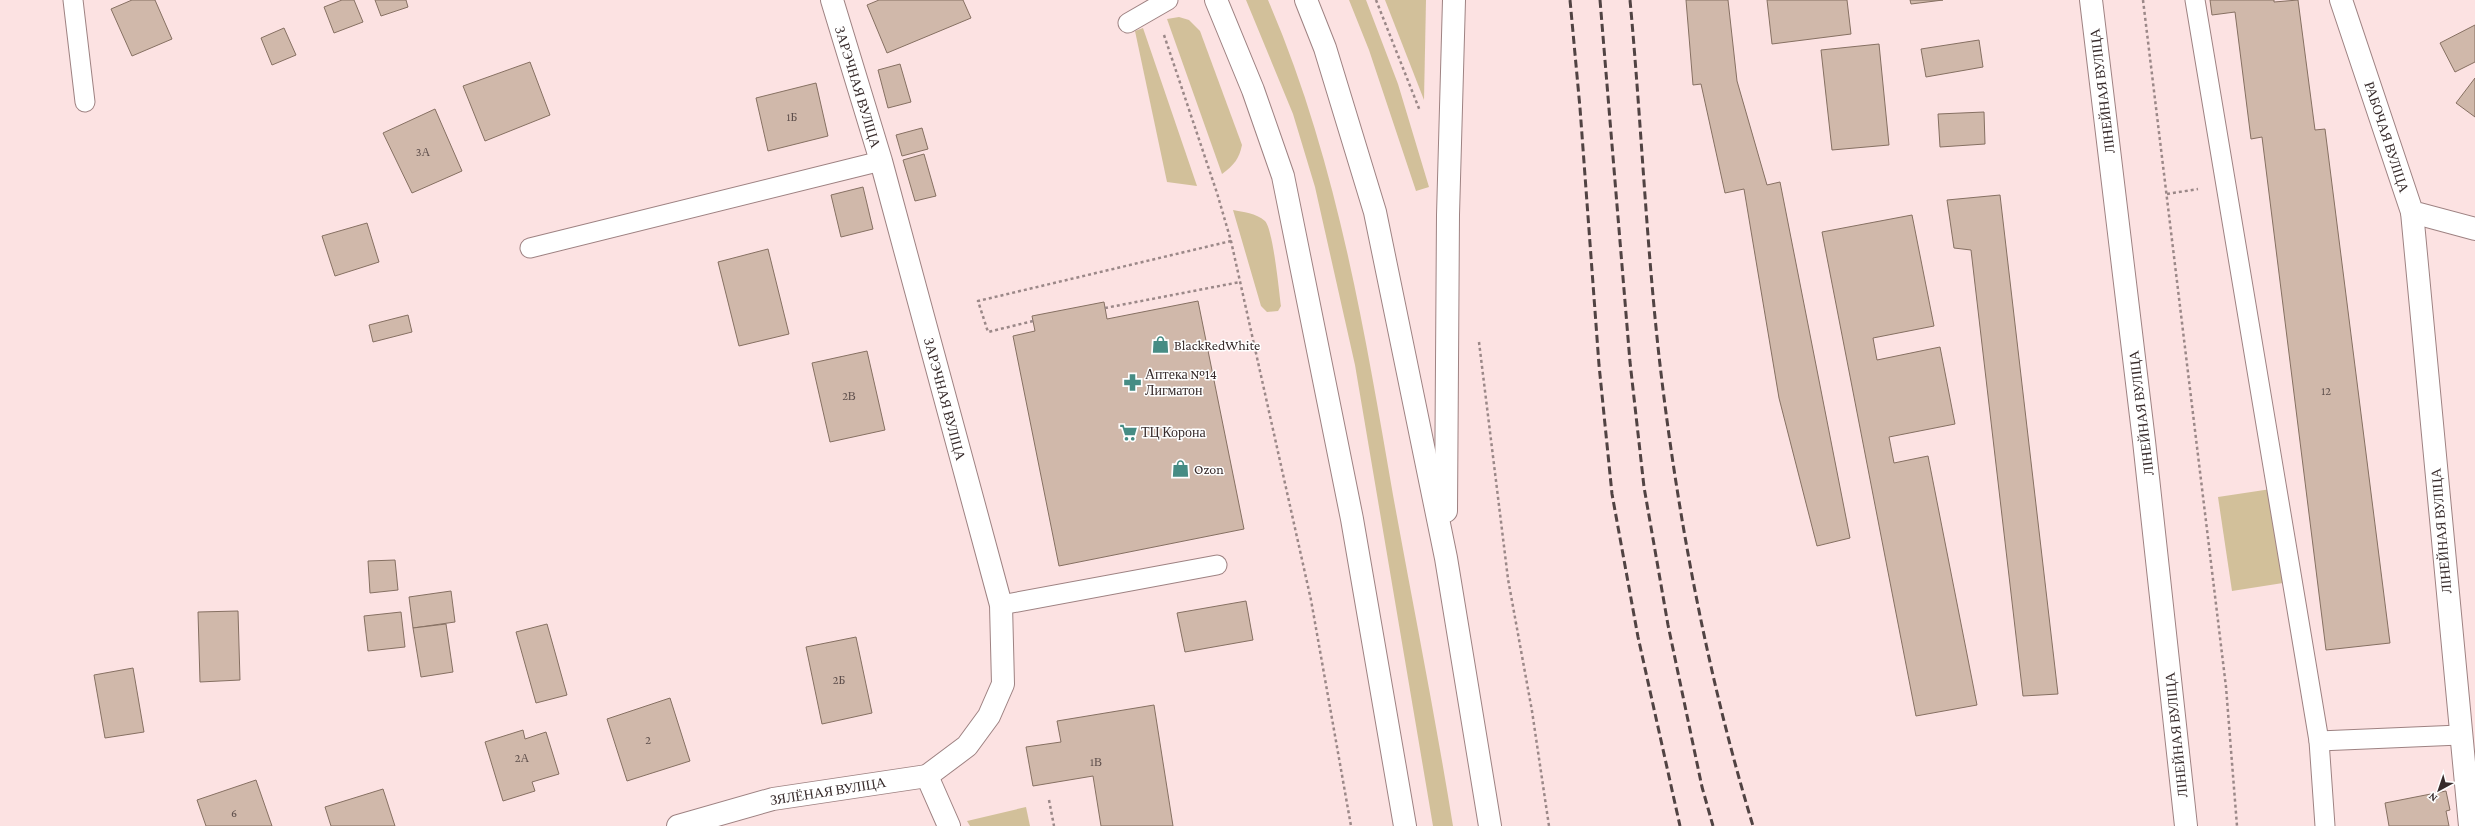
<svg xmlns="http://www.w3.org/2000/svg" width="2475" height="826" font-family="'Crimson Pro',serif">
<rect width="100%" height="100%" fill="#fce2e2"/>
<!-- green -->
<g fill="#d2c09a">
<path d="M 1246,0 L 1268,0 C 1336,157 1364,327 1393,495 C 1413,605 1435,715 1453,826 L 1433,826 L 1355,365 L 1315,187 L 1293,114 Z"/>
<polygon points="1349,0 1366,0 1398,84 1429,187 1416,191 1369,50"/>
<polygon points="1385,0 1426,0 1424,100"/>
<path d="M 1179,17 L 1189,20 L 1200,31 L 1242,145 C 1239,159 1234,165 1222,174 L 1167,19 Z"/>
<polygon points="1143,28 1197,186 1167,182 1135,31"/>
<path d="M 1233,210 C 1243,212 1256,213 1265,221 C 1273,229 1279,291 1281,306 L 1278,311 L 1267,312 L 1261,306 Z"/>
<polygon points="2271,489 2283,583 2232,591 2218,497"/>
<polygon points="1026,807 1030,826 970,826 967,821"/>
</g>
<!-- building -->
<g fill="#d0b8aa" stroke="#867062">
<polygon points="132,0 155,0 172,39 132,56 111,9"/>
<polygon points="342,0 354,0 363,22 334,33 324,7"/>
<polygon points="375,0 406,0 408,7 381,16"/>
<polygon points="879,0 963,0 971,18 887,53 867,5"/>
<polygon points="1686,0 1728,0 1737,81 1767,185 1780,182 1850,538 1817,546 1779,398 1744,189 1725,193 1701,84 1693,85"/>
<polygon points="1767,0 1847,0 1851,34 1772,44"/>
<polygon points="1910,0 1943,0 1911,4"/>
<polygon points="2210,0 2274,0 2274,2 2298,0 2315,130 2325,129 2390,643 2326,650 2262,137 2251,139 2235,12 2212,15"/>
<polygon points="2475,25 2475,62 2455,72 2440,43"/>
<polygon points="284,28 296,55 272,65 261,38"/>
<polygon points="1979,40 1983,67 1926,77 1921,49"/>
<polygon points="1879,44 1889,145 1832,150 1821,50"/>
<polygon points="530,62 550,115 485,141 463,86"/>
<polygon points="900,64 911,102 888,108 878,70"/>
<polygon points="2475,78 2475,117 2456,103"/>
<polygon points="816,83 828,136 768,151 756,98"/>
<polygon points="435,109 462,171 412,193 383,133"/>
<polygon points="1984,112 1985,144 1940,147 1938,114"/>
<polygon points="922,128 928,149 902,156 896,135"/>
<polygon points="924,154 936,196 915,201 903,160"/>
<polygon points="863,187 873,229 841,237 831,195"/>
<polygon points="2000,195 2058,694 2023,696 1971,250 1954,248 1947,200"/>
<polygon points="1912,215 1934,326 1873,338 1877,360 1940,347 1955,424 1889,437 1894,463 1928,456 1977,705 1916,716 1822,232"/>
<polygon points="367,223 379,262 335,276 322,236"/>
<polygon points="768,249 789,334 739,346 718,262"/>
<polygon points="1198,301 1244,529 1059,566 1013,336 1035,331 1032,316 1104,302 1107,319"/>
<polygon points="408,315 412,332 373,342 369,325"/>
<polygon points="867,351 885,430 830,442 812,363"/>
<polygon points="395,560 398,590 370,593 368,561"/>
<polygon points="451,591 455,622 413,628 409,597"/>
<polygon points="1246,601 1253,640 1185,652 1177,613"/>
<polygon points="238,611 240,680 200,682 198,612"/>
<polygon points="401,612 405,647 368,651 364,616"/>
<polygon points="446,624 453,672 421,677 413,628"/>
<polygon points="547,624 567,695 536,703 516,632"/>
<polygon points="856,637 872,713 822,724 806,647"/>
<polygon points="133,668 144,732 105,738 94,675"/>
<polygon points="670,698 690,761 627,781 607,719"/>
<polygon points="1154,705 1173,826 1101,826 1093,776 1033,786 1026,747 1061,742 1057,721"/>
<polygon points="523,730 525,739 546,732 559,774 532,782 535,791 503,801 485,742"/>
<polygon points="256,780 272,826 206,826 197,800"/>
<polygon points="383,789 395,826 331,826 325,807"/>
<polygon points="2446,791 2450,810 2446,811 2449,826 2389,826 2385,803"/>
</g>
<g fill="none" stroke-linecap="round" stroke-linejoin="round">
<defs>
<g id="service">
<polyline points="73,0 85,102"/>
<polyline points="2195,0 2319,741 2460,735"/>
<polyline points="1128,23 1168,0"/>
<polyline points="530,248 881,161"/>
<polyline points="1001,605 1217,565"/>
<polyline points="2319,741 2325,826"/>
</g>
<g id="minor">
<polyline points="832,0 881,161 1001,605 1003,684 989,716 967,746 927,776"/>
<polyline points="2341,0 2412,212 2475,229"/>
<polyline points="2412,212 2470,826"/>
<polyline points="678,826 773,799 927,776 949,826"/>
</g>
<polyline id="tertiary" points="2091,0 2144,441 2186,826"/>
<g id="trunk">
<polyline points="1216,0 1253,90 1283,176 1352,519 1405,826"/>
<polyline points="1306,0 1325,48 1375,212 1446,558 1490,826"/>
<polyline points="1446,511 1448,215 1454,0"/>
</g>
</defs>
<!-- service casing -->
<use href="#service" stroke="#9e8282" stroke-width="21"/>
<!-- minor casing -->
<use href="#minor" stroke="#9e8282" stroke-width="24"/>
<!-- tertiary casing -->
<use href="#tertiary" stroke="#9e8282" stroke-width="24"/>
<!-- trunk casing -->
<use href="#trunk" stroke="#9e8282" stroke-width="24"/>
<!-- path -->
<g stroke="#9b8888" stroke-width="2.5" stroke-dasharray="3 3" stroke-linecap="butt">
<polyline points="1376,0 1420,111"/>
<polyline points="2143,0 2226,687 2237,826"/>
<polyline points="1164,35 1217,193 1231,241 1311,600 1351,826"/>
<polyline points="2167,194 2198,189"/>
<polyline points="1105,308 1240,282"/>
<polyline points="1033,321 988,332 978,301 1231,241"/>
<polyline points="1479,342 1508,579 1532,711 1549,826"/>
<polyline points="1049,800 1054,826"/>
</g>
<!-- service -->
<use href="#service" stroke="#fff" stroke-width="19"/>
<!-- minor -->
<use href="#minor" stroke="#fff" stroke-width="22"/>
<!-- tertiary -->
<use href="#tertiary" stroke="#fff" stroke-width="22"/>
<!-- trunk -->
<use href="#trunk" stroke="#fff" stroke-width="22"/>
<!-- rail -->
<g stroke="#514343" stroke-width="3" stroke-dasharray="8 4" stroke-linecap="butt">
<polyline points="1570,0 1580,108 1599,365 1612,494 1638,637 1680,826"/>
<polyline points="1600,0 1630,362 1644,487 1668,625 1702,787 1713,826"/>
<path d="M 1630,0 C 1641,119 1646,238 1659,356 C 1677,514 1707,674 1753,826"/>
</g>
</g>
<!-- icons -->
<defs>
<symbol id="shop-bare" viewBox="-9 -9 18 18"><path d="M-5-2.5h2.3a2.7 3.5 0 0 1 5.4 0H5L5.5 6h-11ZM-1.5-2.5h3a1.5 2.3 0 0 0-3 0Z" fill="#468c84" stroke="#fff" stroke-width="2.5" paint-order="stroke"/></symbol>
<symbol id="pharmacy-bare" viewBox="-9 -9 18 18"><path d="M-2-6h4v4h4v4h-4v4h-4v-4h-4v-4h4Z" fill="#468c84" stroke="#fff" stroke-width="2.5" paint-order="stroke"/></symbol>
<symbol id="supermarket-bare" viewBox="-9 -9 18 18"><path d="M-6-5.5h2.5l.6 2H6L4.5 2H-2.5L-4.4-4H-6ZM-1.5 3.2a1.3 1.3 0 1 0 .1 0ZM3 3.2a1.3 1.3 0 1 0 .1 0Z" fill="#468c84" stroke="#fff" stroke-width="2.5" paint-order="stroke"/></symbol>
</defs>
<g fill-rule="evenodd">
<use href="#shop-bare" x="1148" y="332" width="25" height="25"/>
<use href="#pharmacy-bare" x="1120" y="370" width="25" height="25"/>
<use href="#supermarket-bare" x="1116" y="420" width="25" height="25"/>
<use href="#shop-bare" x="1168" y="456" width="25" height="25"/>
</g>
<g text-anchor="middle" stroke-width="3" stroke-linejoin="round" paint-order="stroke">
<!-- number labels -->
<g font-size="12" fill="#5d4e4b">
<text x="792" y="121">1Б</text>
<text x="423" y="156">3А</text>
<text x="2326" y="395">12</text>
<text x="849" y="400">2В</text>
<text x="839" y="684">2Б</text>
<text x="648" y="744">2</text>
<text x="522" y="762">2А</text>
<text x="1096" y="766">1В</text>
<text x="234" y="817">6</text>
</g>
<!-- street labels -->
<g font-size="14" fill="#372b2b" stroke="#fff">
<text transform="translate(858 87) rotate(73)" y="5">ЗАРЭЧНАЯ ВУЛІЦА</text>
<text transform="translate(2102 91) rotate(-97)" y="5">ЛІНЕЙНАЯ ВУЛІЦА</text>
<text transform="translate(2387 137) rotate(72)" y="5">РАБОЧАЯ ВУЛІЦА</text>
<text transform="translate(945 399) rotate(75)" y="5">ЗАРЭЧНАЯ ВУЛІЦА</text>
<text transform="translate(2141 413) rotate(-97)" y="5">ЛІНЕЙНАЯ ВУЛІЦА</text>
<text transform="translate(2441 531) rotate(-95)" y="5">ЛІНЕЙНАЯ ВУЛІЦА</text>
<text transform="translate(2176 735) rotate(-96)" y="5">ЛІНЕЙНАЯ ВУЛІЦА</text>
<text transform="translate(828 791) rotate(-9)" y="5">ЗЯЛЁНАЯ ВУЛІЦА</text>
</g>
<!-- poi labels -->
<g font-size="14" fill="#372b2b" stroke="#fff" text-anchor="start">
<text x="1174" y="350">BlackRedWhite</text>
<text x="1145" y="379">Аптека №14<tspan x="1145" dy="16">Лигматон</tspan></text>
<text x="1141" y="437">ТЦ Корона</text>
<text x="1194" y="474">Ozon</text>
</g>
</g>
<!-- north arrow -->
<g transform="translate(2439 790) rotate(220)" stroke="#ffffff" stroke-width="3" paint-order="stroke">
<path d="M0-3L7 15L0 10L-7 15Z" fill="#372b2b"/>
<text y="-6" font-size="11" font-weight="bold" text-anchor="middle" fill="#372b2b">N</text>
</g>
</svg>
